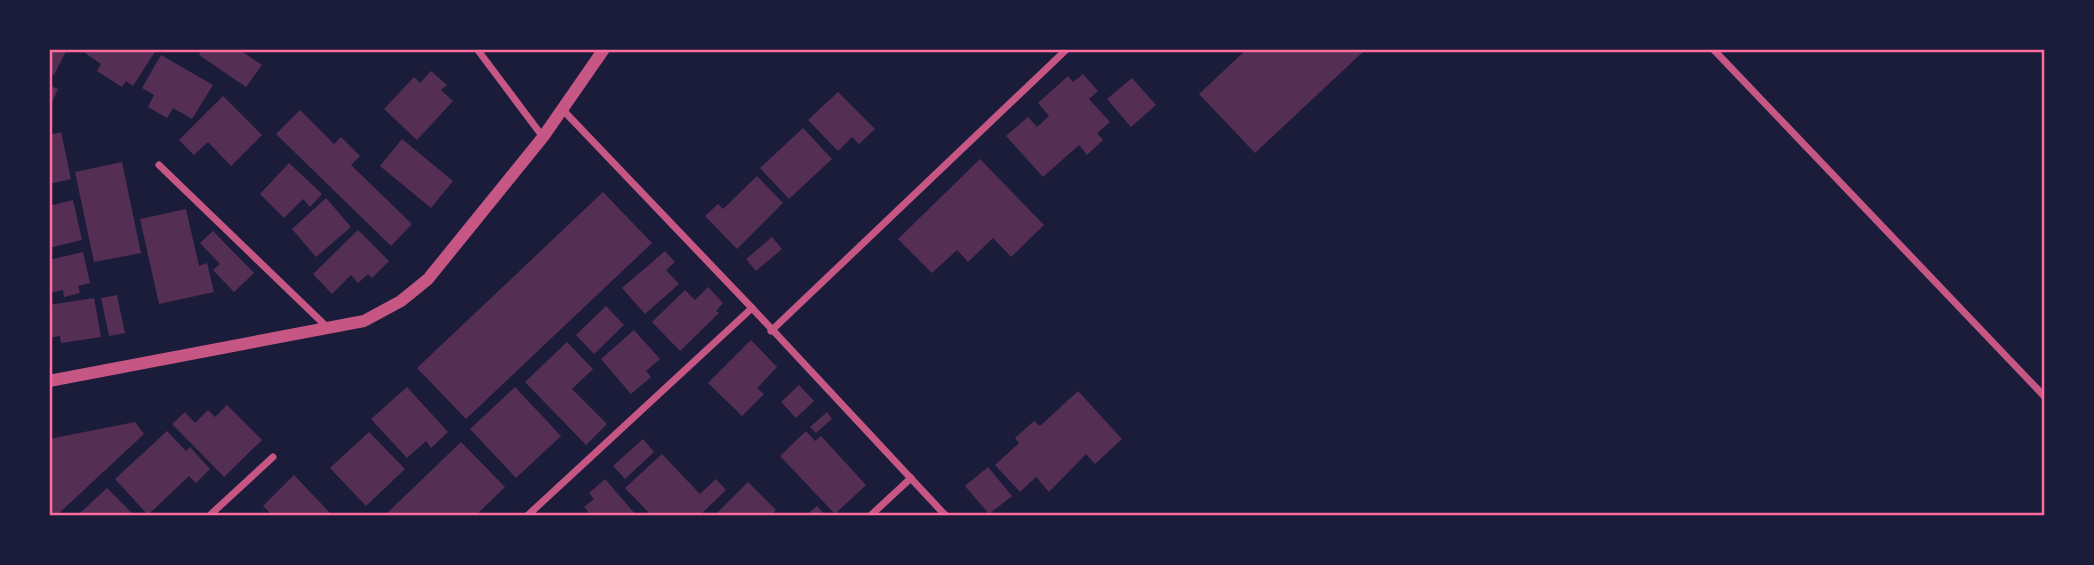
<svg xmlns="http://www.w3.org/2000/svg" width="2094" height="565" font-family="'Alegreya Sans',sans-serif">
<rect width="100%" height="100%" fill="#1b1b3a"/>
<!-- building -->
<g fill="#542f53">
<polygon points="49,49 67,49 54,75 49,72"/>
<polygon points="88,49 154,49 156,50 133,86 126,81 122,87 97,71 101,64 85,53"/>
<polygon points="203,49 238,49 262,65 246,87 199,55"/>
<polygon points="1247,49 1366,49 1255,153 1199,94"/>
<polygon points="161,55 213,85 192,119 173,108 167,118 148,107 154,95 142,88"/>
<polygon points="431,71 447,85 441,90 453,101 417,140 384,109 414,77 420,83"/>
<polygon points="1083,74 1098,91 1089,99 1110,122 1097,133 1103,140 1087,155 1079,145 1043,177 1006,136 1028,117 1037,127 1049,116 1038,103 1068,76 1073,82"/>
<polygon points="1132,78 1156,105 1131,127 1107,99"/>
<polygon points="49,85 58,89 49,109"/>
<polygon points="838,92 875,129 859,144 852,137 838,151 808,120"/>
<polygon points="223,96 262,135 231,166 208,142 194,155 179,140"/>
<polygon points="300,110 334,144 341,137 360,156 351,165 412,224 391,246 276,134"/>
<polygon points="803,128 832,159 789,199 760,168"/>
<polygon points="61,132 71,179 49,184 49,135"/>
<polygon points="402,139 453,181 431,208 380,166"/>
<polygon points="980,159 1044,225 1011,257 993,238 968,262 957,250 932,273 898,239"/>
<polygon points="122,162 141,253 94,262 75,172"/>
<polygon points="289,163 322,194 310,207 303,199 284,218 260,194"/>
<polygon points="757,176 783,203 737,249 705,216 718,204 723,209"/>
<polygon points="603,192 652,243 466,419 417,368"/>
<polygon points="326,198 351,227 316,257 292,229"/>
<polygon points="73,200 82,240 49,248 49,206"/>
<polygon points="186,209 199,266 207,263 214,292 159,304 140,219"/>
<polygon points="358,230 389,261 372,278 368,274 358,283 351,275 332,294 313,274"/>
<polygon points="213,231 254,273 234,292 213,270 220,264 200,243"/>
<polygon points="772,237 782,249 756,271 746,259"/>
<polygon points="665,251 675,262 666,270 679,284 645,314 622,288"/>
<polygon points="83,252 90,283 78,286 80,293 64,297 63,290 49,293 49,260"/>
<polygon points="708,287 723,303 716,311 719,313 680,351 652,322 685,290 695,300"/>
<polygon points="117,295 125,333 109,336 101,298"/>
<polygon points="94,298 101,337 61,343 60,336 49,338 49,305"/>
<polygon points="606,306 624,325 594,354 576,335"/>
<polygon points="634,330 660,359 646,371 651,377 631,394 601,359"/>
<polygon points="751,340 777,367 757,388 764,394 742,416 708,383"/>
<polygon points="567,342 593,369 572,389 607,424 586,445 525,382"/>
<polygon points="799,385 814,401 796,418 781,402"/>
<polygon points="407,387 448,432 431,448 426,441 407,458 371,419"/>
<polygon points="515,387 561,436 516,478 470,429"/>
<polygon points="1078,391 1122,439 1095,464 1086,454 1049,492 1036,477 1020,492 995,465 1019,443 1015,438 1034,421 1040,426"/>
<polygon points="227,405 262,440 224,477 172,424 185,412 195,423 208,410 215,417"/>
<polygon points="827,412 832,419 816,433 810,427"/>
<polygon points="135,422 144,434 56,516 49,516 49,439"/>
<polygon points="167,431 186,451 190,447 210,469 196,483 189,476 148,515 115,479"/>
<polygon points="806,431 815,441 821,436 866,485 835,514 780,456"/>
<polygon points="369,432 405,469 366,506 330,468"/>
<polygon points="643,439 654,452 625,479 613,466"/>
<polygon points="461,442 505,487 475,516 384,516"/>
<polygon points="662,454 700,494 716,479 726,490 699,516 652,516 625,488"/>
<polygon points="988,467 1012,496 989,514 965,486"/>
<polygon points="294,475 332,515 331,516 266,516 270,513 263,506"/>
<polygon points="605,479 637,516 592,516 584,507 594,499 589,493"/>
<polygon points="748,482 776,510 770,516 714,516"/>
<polygon points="107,488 135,516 77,516"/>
<polygon points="817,506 826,516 805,516"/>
</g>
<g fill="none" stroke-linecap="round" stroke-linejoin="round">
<!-- minor -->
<g stroke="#c65784" stroke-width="7">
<polyline points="477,49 543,137"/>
<polyline points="1713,49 2045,397"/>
<polyline points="562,109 752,308 946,516"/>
<polyline points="159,165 327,327"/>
<polyline points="771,331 1067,49"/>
<polyline points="209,516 273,457"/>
<polyline points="527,516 752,308"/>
<polyline points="870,516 911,478"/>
</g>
<!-- tertiary -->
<polyline stroke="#c65784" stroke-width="12" points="49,381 364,321 401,301 428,279 543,137 604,49"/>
</g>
<!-- border -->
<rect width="2094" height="565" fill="none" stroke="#1b1b3a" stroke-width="102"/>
<rect x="51" y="51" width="1992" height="463" fill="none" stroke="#ff6b9d" stroke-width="2.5"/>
</svg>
